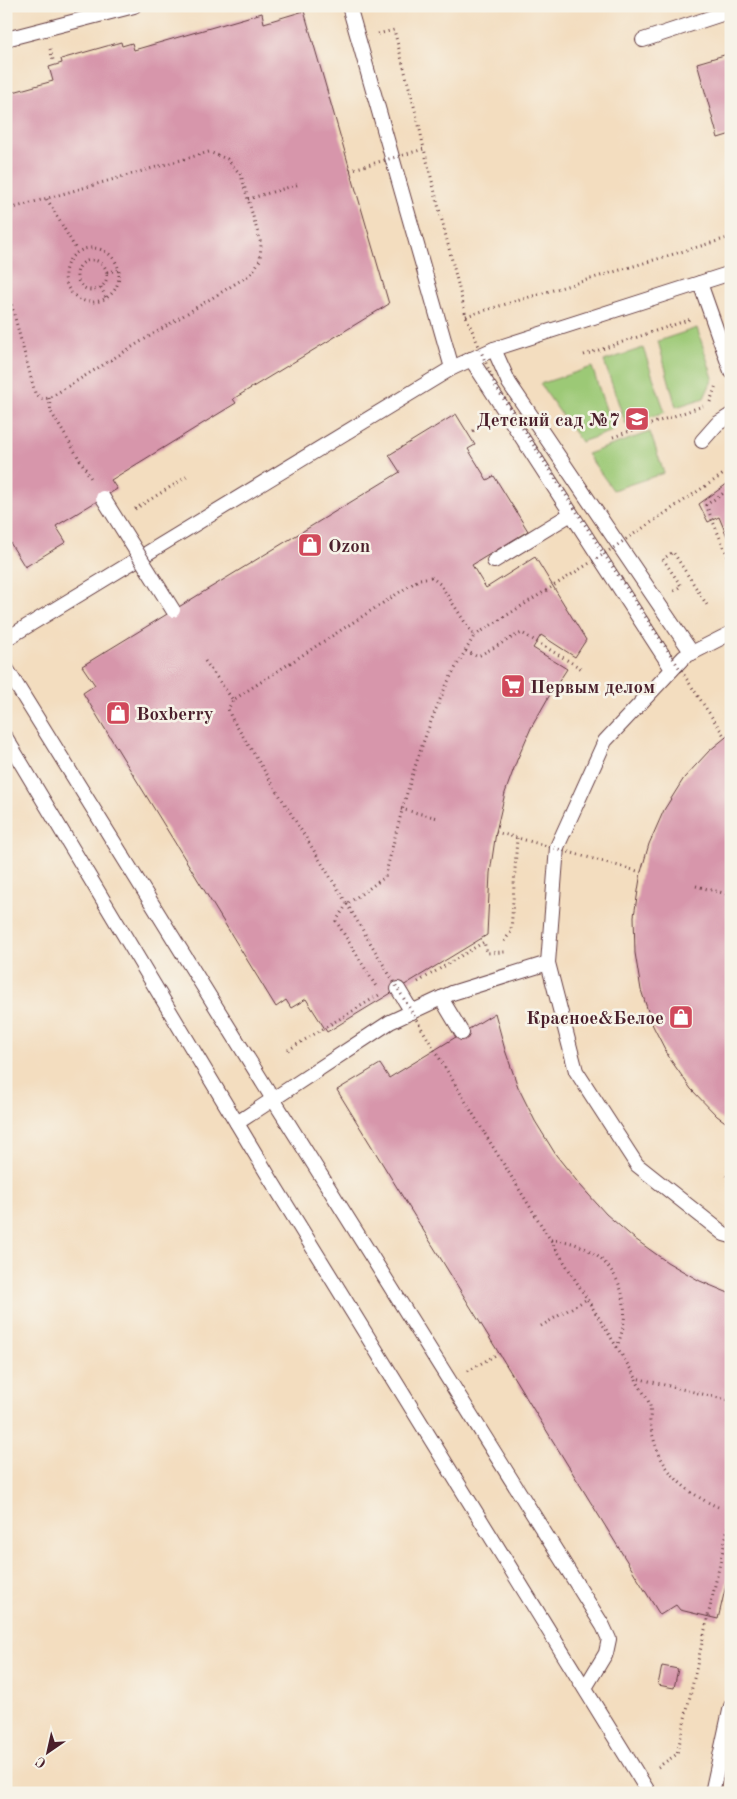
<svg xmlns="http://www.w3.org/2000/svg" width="737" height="1799" font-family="'Old Standard TT',serif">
<rect width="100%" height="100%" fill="#f7f3e8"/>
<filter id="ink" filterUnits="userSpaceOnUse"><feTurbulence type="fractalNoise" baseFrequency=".02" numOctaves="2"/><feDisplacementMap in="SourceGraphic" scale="10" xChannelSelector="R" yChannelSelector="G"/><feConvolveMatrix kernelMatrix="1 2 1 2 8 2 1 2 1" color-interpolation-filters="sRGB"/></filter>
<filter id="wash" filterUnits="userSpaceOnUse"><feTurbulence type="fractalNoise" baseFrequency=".0096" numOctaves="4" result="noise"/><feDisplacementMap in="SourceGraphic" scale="20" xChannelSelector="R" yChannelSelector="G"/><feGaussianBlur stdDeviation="1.12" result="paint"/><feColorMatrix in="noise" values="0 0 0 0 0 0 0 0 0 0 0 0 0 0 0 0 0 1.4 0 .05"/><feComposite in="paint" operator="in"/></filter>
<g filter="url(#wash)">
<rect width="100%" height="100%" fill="#f3ddbf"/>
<!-- green -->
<g fill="#9cc976" stroke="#737450">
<polygon points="697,328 713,378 704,398 676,407 658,341"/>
<polygon points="643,348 665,412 626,425 604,361"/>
<polygon points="592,367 613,431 581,442 540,384"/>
<polygon points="650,432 664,473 613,490 587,454"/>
</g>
<g id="blocks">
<!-- building -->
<g fill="#d796ab">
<polygon points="304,11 389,304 233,399 236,403 111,480 117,489 56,526 66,542 25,567 6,536 6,94 53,81 49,67 62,63 61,59 121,42 122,46 132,43 134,50 262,13 264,23"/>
<polygon points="731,53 731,134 718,138 697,63"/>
<polygon points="456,414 475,445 468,449 487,480 494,476 528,531 472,565 486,588 535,557 586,640 575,657 541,635 533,648 567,669 548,698 531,728 517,760 505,793 496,832 490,873 487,935 327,1032 306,999 291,1008 286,1000 276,1007 83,693 95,685 82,666 400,472 389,455"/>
<polygon points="731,481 731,546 719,517 708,522 699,504"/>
<polygon points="731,733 731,1126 717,1116 691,1089 670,1059 653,1026 641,990 635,953 634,916 641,872 649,844 664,810 684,778 709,751"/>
<polygon points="495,1013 505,1050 518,1087 535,1121 556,1155 580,1185 606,1214 635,1239 667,1262 700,1281 731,1294 731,1564 718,1619 680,1610 676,1605 660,1615 337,1090 380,1064 389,1078"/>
<polygon points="662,1666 678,1669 674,1688 658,1685"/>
</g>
</g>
</g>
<g filter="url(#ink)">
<use href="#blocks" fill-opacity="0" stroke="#633c41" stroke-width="1"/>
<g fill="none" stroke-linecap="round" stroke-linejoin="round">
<defs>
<g id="service">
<polyline points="349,6 452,368"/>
<polyline points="6,39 134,6"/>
<polyline points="643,40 731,11"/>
<polyline points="700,283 731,371"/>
<polyline points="494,349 509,383 692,653"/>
<polyline points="471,359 672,669"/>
<polyline points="702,441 717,424 731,415"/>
<polyline points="494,561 571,514"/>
<polyline points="731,633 684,657 605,741 557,847 548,963 576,1071 637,1165 724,1234 731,1236"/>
<polyline points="6,639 452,368 494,349 731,273"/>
<polyline points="6,668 273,1099 603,1626 609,1639 606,1653 585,1688"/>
<polyline points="6,738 271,1180 649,1793"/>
<polyline points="398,989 412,1012"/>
<polyline points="441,998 462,1033"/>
<polyline points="237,1123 390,1022 452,993 548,963"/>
<polyline points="712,1793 731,1706"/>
</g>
</defs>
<!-- service casing -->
<use href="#service" stroke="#633c41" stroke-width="16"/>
<!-- path -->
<g stroke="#633c41" stroke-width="3" stroke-dasharray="1 4" stroke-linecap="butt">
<polyline points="378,34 394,30 419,125 424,149"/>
<polyline points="50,49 53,60"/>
<polyline points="47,199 77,251"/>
<polyline points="248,199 300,184"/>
<polyline points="6,210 209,152 227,159 241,175 261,244 260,260 251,274 49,398 42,399 35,393 6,284"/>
<circle cx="92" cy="275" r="27"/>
<circle cx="92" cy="275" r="15"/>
<polyline points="107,272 119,270"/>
<polyline points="101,287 106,298"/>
<polyline points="466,316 731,237"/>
<polyline points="584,355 691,319"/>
<polyline points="49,398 51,412 92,480"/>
<polyline points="710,402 716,385"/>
<polyline points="473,431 488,422"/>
<polyline points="613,437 703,406"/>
<polyline points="731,488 706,505 731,564"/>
<polyline points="135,509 188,476"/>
<path d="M 431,577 L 440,584 L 474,636 C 465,652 454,669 446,686 C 418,747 401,811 385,877 L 347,904 L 231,717 L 228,709 L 233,700 L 420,579 Z"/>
<polyline points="674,591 681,586 663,559 673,552 707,605"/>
<polyline points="466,651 476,656 480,655 517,635 522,633 582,669"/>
<polyline points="205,661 233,700"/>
<polyline points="401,809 438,818"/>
<polyline points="696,886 731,895"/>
<polyline points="347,904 336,921 377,988"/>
<polyline points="504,941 511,932 517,838"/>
<polyline points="418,982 484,942 487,953 505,952"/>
<polyline points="288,1050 379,995"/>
<polyline points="485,1134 636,1378 731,1401"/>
<polyline points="727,1175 731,1191"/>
<path d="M 551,1240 C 587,1240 621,1267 624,1305 C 626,1320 622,1333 617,1347"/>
<polyline points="541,1326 587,1299"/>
<polyline points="468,1371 499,1353"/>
<path d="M 636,1379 C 639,1388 648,1397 650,1406 C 651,1411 650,1417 650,1421 C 651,1428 652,1434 654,1440 C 663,1473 688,1494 718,1507"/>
<polyline points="658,1767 677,1754 731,1514"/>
</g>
<!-- service -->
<use href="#service" stroke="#fff" stroke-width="14"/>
<defs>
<polyline id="service-bridge" points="103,498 173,610"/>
</defs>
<!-- service-bridge casing -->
<use href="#service-bridge" stroke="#633c41" stroke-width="16" stroke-linecap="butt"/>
<!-- path-bridge -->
<g stroke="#633c41" stroke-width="3" stroke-dasharray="1 4" stroke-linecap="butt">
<polyline points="350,170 424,149 466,316 496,387 604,554 725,737"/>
<polyline points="474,636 604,554 731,469"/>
<polyline points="496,832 641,872"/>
<polyline points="347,904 485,1134"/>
</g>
<!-- service-bridge -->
<use href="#service-bridge" stroke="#fff" stroke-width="14"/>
</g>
</g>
<!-- icons -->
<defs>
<symbol id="school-square" viewBox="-11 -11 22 22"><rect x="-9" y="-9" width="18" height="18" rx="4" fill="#d1495b" stroke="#f7f3e8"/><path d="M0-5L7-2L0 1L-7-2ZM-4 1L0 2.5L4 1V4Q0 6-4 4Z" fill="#fff"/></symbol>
<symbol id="shop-square" viewBox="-11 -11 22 22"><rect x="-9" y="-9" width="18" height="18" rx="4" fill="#d1495b" stroke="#f7f3e8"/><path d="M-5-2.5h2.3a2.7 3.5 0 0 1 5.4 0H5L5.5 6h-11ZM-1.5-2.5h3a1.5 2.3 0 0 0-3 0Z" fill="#fff"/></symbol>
<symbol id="supermarket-square" viewBox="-11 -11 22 22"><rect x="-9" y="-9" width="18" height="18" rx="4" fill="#d1495b" stroke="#f7f3e8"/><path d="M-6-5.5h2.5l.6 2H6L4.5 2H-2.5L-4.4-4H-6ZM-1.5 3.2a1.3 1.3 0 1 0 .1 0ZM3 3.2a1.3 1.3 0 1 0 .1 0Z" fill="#fff"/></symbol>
</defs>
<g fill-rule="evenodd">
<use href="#school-square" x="623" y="405" width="28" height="28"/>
<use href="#shop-square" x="296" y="531" width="28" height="28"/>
<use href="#supermarket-square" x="499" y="672" width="28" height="28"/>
<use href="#shop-square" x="104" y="699" width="28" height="28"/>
<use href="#shop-square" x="667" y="1003" width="28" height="28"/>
</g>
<g text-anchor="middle" stroke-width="5" stroke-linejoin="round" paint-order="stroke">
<!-- poi labels -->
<g font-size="19" font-weight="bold" fill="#4a1f2b" stroke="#f7f3e8" text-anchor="start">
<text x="620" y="426" text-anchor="end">Детский сад №7</text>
<text x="328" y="552">Ozon</text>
<text x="530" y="693">Первым делом</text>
<text x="136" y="720">Boxberry</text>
<text x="664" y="1024" text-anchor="end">Красное&amp;Белое</text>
</g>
</g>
<!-- margin -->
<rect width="737" height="1799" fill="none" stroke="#f7f3e8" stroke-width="25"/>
<!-- north arrow -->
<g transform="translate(48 1752) rotate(214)" stroke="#f7f3e8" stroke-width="4" paint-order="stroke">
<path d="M0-4L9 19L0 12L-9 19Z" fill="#4a1f2b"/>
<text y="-8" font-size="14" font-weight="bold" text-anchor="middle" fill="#4a1f2b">С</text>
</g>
</svg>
